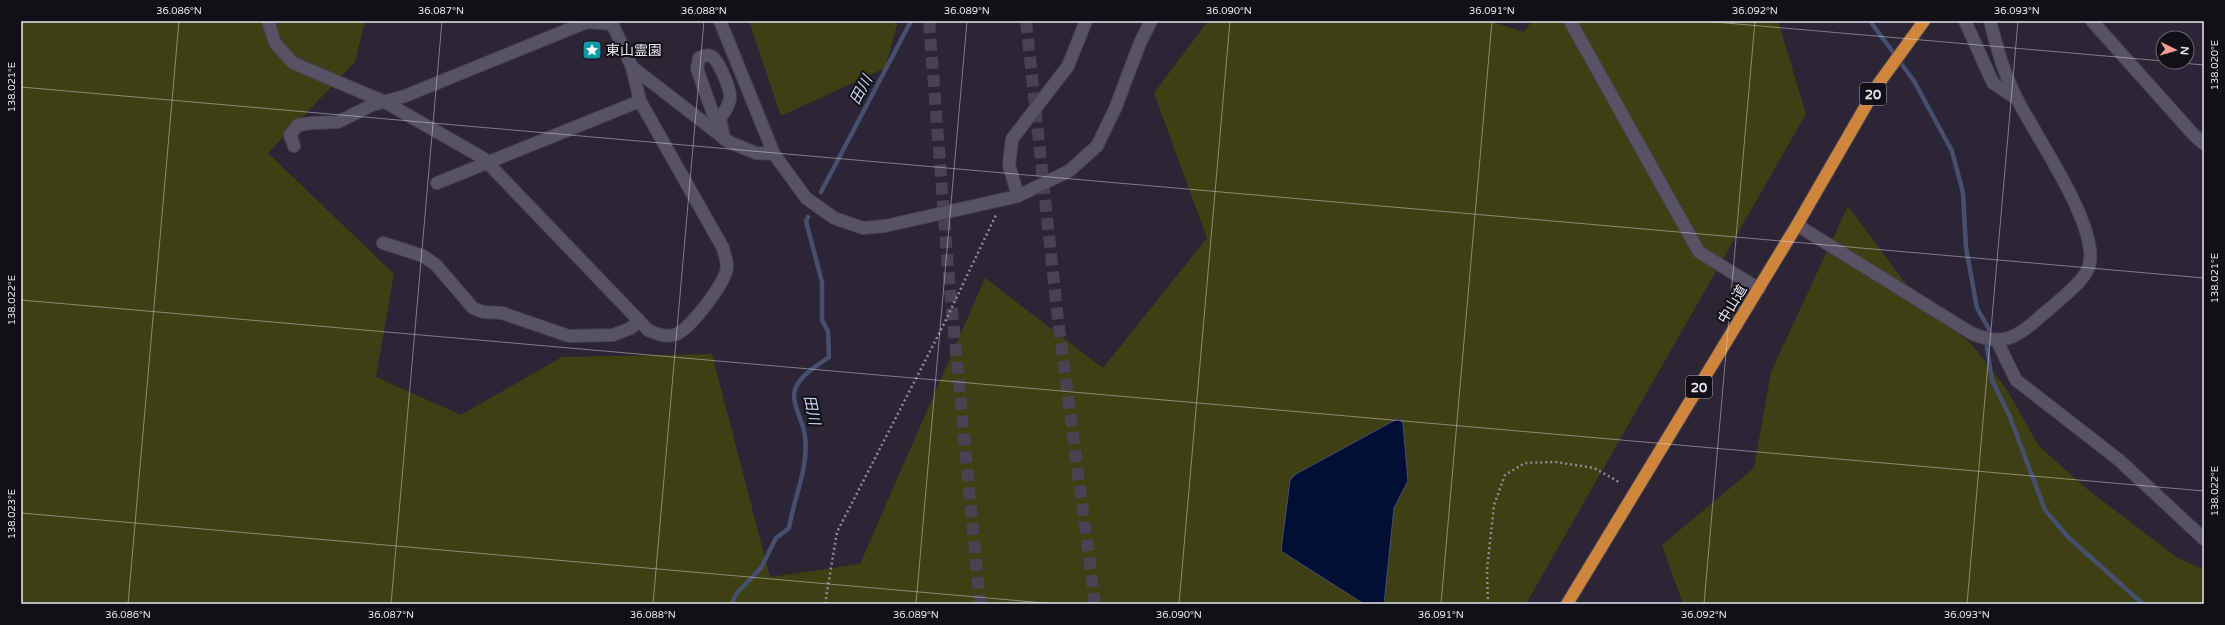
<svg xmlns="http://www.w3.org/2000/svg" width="2225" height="625" font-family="'Varela Round','Noto Sans JP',sans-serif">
<rect width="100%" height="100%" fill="#2b2536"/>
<!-- green -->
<g fill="#3e3f12">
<polygon points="21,21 365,21 355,62 268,153 394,274 376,377 461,415 562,357 712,354 770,577 860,564 985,278 1103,368 1207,238 1154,93 1208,21 1490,21 1524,32 1532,21 1778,21 1806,114 1526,604 21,604"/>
<polygon points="749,21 898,21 885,68 781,116"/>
<polygon points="1848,206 1914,295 1973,346 2007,390 2039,446 2087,489 2178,558 2204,570 2204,604 1683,604 1662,545 1754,468 1771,372"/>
</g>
<!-- water -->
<polygon fill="#010e36" stroke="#474f6e" points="1397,419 1400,419 1403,424 1408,481 1394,508 1384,604 1364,604 1281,551 1290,480 1296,474"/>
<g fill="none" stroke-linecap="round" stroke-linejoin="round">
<!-- stream -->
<g stroke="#474f6e" stroke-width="4.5">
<polyline points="1870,21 1914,81 1952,151 1963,193 1966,248 1977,308 1989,329 1987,348 1992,380 2010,417 2045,510 2068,537 2143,604"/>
<polyline points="821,192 911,21"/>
<path d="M 731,604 L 737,593 L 761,568 L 776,538 L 789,528 C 794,497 809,468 805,436 C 804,422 793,408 794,394 C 796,377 817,366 829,357 L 828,331 L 822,320 L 822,282 L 806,221 L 808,217"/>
</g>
<!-- highway-tunnel -->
<g stroke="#484252" stroke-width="12" stroke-dasharray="12 6" stroke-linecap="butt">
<polyline points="929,21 948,268 980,604"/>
<polyline points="1026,21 1058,320 1095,604"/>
</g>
<defs>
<g id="minor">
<path d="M 268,21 L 275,43 L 293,63 L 385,102 L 483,158 L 648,330 C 656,334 667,338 677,334 C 691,327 727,282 727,266 C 727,260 724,254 723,248 L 640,101 L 632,67 L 611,21"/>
<polyline points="720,21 774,154 806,198 834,218 863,228 885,226 1018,196 1069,171 1097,146 1115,109 1140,43 1151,21"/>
<polyline points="1570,21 1699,252 1759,289"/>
<polyline points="1965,21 1993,83 2017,99"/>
<polyline points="2092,21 2193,134 2204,144"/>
<polyline points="632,67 729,142 756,153 774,154"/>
<path d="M 721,136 L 697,69 L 699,58 C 703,56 707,54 711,56 C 719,60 731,90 730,98 C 729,106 725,111 720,118 L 724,139"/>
<polyline points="294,146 290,135 298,125 312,123 338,122 372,105 405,96 587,22 613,24"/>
<polyline points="437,183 640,101"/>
<polyline points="1018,196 1009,165 1012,139 1068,66 1086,21"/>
<path d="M 1797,225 L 1971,333 C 2002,347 2017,338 2041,316 C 2053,305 2082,284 2088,269 C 2104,232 2034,134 2017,99 C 2004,74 1997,48 1990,21"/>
<polyline points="383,243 423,256 436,265 473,308 483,312 502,313 569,336 613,335 631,328 639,320"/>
<polyline points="1997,341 2016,380 2119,460 2204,539"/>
</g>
<polyline id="highway" points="1567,604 1797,225 1879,83 1924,21"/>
</defs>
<!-- minor casing -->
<use href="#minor" stroke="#464250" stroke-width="14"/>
<!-- highway casing -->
<use href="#highway" stroke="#464250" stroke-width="14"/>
<!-- path -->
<g stroke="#8f8b99" stroke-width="2.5" stroke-dasharray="2 3" stroke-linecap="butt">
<polyline points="825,604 837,532 943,326 996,215"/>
<polyline points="1488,604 1487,570 1494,505 1505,475 1525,463 1556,462 1594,468 1619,482"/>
</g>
<!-- minor -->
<use href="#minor" stroke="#585265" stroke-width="12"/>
<!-- highway -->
<use href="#highway" stroke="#d0853c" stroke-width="12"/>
</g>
<!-- ticks -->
<path fill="none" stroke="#e9e6f1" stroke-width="1" stroke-opacity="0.45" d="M 1703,21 L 2163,61M 2171,62 L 2204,65M 21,87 L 2204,278M 21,300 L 2204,491M 21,513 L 1056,604M 128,604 L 179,21M 391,604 L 442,21M 653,604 L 704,21M 916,604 L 967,21M 1179,604 L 1230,21M 1441,604 L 1492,21M 1704,604 L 1755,21M 1967,604 L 2018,21"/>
<!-- icons -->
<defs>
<symbol id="sight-square" viewBox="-11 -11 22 22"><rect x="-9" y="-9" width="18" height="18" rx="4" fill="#0f9aa8" stroke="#121017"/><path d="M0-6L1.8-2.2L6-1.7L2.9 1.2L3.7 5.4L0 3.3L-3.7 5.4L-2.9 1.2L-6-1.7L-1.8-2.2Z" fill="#fff"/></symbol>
</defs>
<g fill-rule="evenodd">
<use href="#sight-square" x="581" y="39" width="22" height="22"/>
</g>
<g text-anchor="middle" stroke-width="4" stroke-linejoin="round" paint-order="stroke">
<!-- shield labels -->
<g fill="#121017" stroke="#a8a6b0" stroke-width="1">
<rect x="1860" y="83" width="26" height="22" rx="3"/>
<rect x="1686" y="376" width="26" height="22" rx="3"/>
</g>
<g font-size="13" font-weight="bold" fill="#e9e6f1">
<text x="1873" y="99">20</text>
<text x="1699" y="392">20</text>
</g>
<!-- poi labels -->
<g font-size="14" fill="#e9e6f1" stroke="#121017" text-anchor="start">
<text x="606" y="55">東山霊園</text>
</g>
<!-- street labels -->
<g font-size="14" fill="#e9e6f1" stroke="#121017">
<text transform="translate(1732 304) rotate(-59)" y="5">中山道</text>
</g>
<!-- water labels -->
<g font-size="15" font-style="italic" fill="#c7d7f4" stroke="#121017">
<text transform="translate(861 90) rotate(-62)" y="5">田川</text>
<text transform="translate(812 410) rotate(78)" y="5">田川</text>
</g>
</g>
<!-- border -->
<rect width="2225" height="625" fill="none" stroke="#121017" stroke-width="44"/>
<!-- north arrow -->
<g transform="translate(2175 50) rotate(95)"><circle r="19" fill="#121017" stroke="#68666e"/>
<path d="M0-3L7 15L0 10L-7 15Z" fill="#f59d8f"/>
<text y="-6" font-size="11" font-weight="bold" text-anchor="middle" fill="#e9e6f1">N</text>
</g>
<rect x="22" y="22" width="2181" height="581" fill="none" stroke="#e9e6f1" stroke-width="1.5"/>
<g font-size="10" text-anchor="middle" fill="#e9e6f1">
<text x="179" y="14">36.086°N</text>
<text x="441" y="14">36.087°N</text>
<text x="704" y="14">36.088°N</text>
<text x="967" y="14">36.089°N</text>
<text x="1229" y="14">36.090°N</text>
<text x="1492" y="14">36.091°N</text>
<text x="1755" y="14">36.092°N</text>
<text x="2017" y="14">36.093°N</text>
<text transform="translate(2214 65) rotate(-90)" y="4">138.020°E</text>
<text transform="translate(11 87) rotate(-90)" y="4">138.021°E</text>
<text transform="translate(2214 278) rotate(-90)" y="4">138.021°E</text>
<text transform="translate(11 300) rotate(-90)" y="4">138.022°E</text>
<text transform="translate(2214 491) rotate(-90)" y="4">138.022°E</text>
<text transform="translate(11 514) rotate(-90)" y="4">138.023°E</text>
<text x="128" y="618">36.086°N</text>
<text x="391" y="618">36.087°N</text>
<text x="653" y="618">36.088°N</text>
<text x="916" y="618">36.089°N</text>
<text x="1179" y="618">36.090°N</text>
<text x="1441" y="618">36.091°N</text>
<text x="1704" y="618">36.092°N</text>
<text x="1967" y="618">36.093°N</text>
</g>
</svg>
